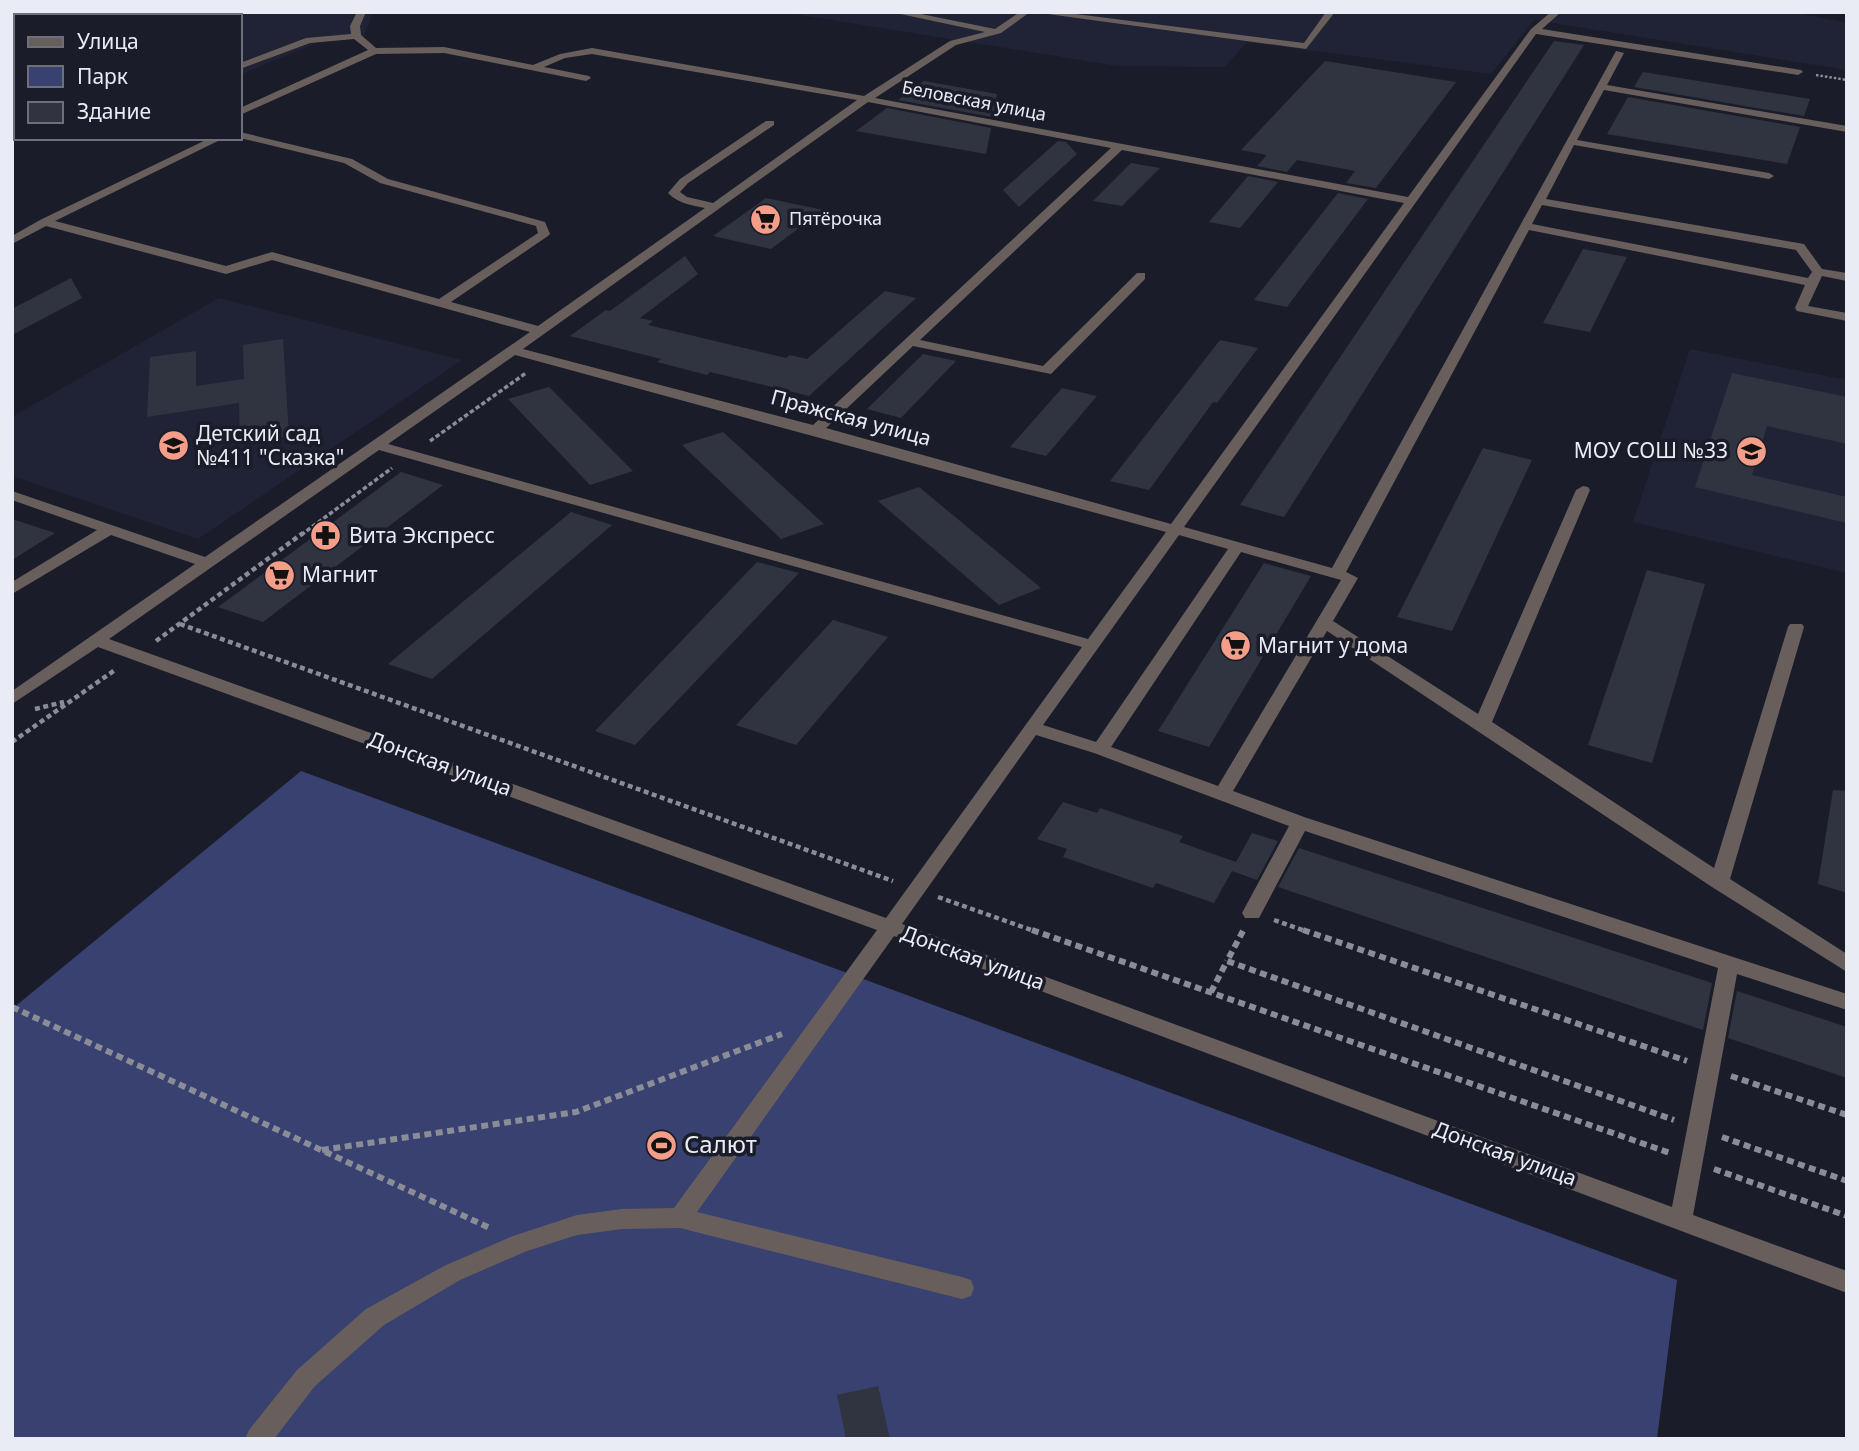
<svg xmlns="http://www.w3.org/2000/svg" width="1859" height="1451" font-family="'Noto Sans',sans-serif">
<rect width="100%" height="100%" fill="#1a1d29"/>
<!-- built -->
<g fill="#1f2335">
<polygon points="102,12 373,12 363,38 316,43 240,75 240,16 82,16"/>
<polygon points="782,12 1793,12 1847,23 1847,70 1534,20 1491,74 1247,42 1225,67 1118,66"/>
<polygon points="219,298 462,360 198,539 12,476 12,417"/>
<polygon points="1690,349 1847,380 1847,573 1633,522"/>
</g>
<!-- green -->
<polygon fill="#384170" points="301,771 1677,1280 1657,1439 12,1439 12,1009"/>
<!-- building -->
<g fill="#303441">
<polygon points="1554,41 1584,45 1284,517 1240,505"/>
<polygon points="1325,61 1456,82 1376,188 1346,183 1355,171 1297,160 1287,172 1257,166 1267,155 1241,150"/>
<polygon points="1643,72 1810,99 1804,116 1634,87"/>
<polygon points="924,81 997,94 993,117 898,100"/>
<polygon points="1628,97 1800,127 1787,164 1607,134"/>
<polygon points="887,108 991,128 986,154 856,131"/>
<polygon points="1058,141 1066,142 1077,154 1019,207 1003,190"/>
<polygon points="1131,163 1160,168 1122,206 1093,201"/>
<polygon points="1248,176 1278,182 1240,228 1209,222"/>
<polygon points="1338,193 1368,199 1287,307 1254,300"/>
<polygon points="766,198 823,210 771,249 713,236"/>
<polygon points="1583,249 1627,257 1590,332 1543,323"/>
<polygon points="685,256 698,274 640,318 653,321 648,325 786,358 790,355 807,359 885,291 916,298 809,396 710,372 707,375 657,362 661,359 570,336 606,310 610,311"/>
<polygon points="71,278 82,298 12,335 12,309"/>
<polygon points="283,339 289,436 240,444 239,403 147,417 150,357 196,351 196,386 244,379 243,345"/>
<polygon points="1220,340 1258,348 1217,403 1213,402 1149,490 1110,481"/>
<polygon points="923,354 956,361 901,418 867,409"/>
<polygon points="1732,373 1847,397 1847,444 1767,426 1752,475 1847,497 1847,523 1695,487"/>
<polygon points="549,387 633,471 590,485 508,399"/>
<polygon points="1062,388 1097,396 1046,456 1010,447"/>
<polygon points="723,432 824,524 781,539 682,445"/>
<polygon points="1483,448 1532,460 1452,631 1397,617"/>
<polygon points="401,472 443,485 263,622 218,607"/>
<polygon points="919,487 1041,588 999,605 878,501"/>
<polygon points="571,512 612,525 432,679 388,664"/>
<polygon points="12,519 55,533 12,560"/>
<polygon points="757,562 799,573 635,745 595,731"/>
<polygon points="1264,563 1311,576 1209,747 1158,731"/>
<polygon points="1647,570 1705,584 1652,763 1588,745"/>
<polygon points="833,620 888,637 796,745 736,725"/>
<polygon points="1833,790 1847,791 1847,893 1818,884"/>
<polygon points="1063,802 1097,813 1100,808 1183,836 1179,842 1236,862 1252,833 1278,841 1257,880 1232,871 1236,864 1214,903 1156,883 1153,888 1063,857 1067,849 1037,839"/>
<polygon points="1299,848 1712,983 1703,1030 1278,887"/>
<polygon points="1737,991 1847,1027 1847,1078 1728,1038"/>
<polygon points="878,1386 890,1439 846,1439 837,1395"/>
</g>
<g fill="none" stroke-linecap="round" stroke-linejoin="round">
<!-- path-far3 -->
<polyline stroke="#8a8d97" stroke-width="2.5" stroke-dasharray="2.5 2" stroke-linecap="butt" points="1816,75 1847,80"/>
<!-- path-far2 -->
<g stroke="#8a8d97" stroke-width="3.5" stroke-dasharray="4.5 2.5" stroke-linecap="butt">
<polyline points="430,441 526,373"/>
<polyline points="301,535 392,468"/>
</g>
<!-- path-far1 -->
<g stroke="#8a8d97" stroke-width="4.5" stroke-dasharray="5 3.5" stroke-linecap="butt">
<polyline points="180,624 893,881"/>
<polyline points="156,641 303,533"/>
<polyline points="35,709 64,702"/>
<polyline points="12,742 115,670"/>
<polyline points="938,897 1037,932"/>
<polyline points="1274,920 1308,932"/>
</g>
<!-- path -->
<g stroke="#8a8d97" stroke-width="6" stroke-dasharray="7 4.5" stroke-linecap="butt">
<polyline points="1032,930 1670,1153"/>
<polyline points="1303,930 1687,1061"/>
<polyline points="1243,931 1227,961 1674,1120"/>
<polyline points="1211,992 1227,961"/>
<polyline points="12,1007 492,1229"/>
<polyline points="1731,1076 1847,1115"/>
<polyline points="1722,1137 1847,1181"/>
<polyline points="322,1150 576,1112 782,1034"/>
<polyline points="1714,1169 1847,1216"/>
</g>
<!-- minor -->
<g fill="#685f5d" fill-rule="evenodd">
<polygon points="65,12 82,12 73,16 56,16"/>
<rect x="103" y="12" width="9" height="4"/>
<polygon points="140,12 149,12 151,16 142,16"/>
<polygon points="196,12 228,12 214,16 182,16"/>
<path d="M 357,12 L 366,12 L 360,26 L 361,35 L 376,48 L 444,47 L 533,65 L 560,54 L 592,48 L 864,96 L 950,41 L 985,32 L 891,12 L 911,12 L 995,29 L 1020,12 L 1030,12 L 1001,33 L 956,45 L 875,98 L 1408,197 L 1531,29 L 1551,12 L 1561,12 L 1542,29 L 1801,70 L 1803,72 L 1798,75 L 1536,34 L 1184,527 L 1332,568 L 1616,51 L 1624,53 L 1607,85 L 1847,126 L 1847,132 L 1604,90 L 1577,140 L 1769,173 L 1774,176 L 1769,179 L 1574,145 L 1546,199 L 1804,244 L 1822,269 L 1847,273 L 1847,281 L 1822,276 L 1808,306 L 1847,313 L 1847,321 L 1797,311 L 1795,308 L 1805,285 L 1529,230 L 1346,572 L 1358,578 L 1333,621 L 1478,714 L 1576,490 L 1583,486 L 1588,487 L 1590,490 L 1492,722 L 1714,868 L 1788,627 L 1790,624 L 1802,624 L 1804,627 L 1730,879 L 1847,954 L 1847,972 L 1712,887 L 1327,631 L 1233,791 L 1307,818 L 1847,994 L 1847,1010 L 1737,974 L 1693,1215 L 1847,1271 L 1847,1293 L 894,936 L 697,1212 L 962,1277 L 971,1280 L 974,1288 L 971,1296 L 962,1299 L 680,1228 L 622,1229 L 577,1235 L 527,1251 L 460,1280 L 384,1325 L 315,1386 L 274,1439 L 245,1439 L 249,1430 L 297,1370 L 366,1309 L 444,1266 L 513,1236 L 577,1215 L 622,1209 L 674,1208 L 877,930 L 98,647 L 12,704 L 12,691 L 195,564 L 111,535 L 12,594 L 12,582 L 97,530 L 12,500 L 12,491 L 205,557 L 530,332 L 272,260 L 226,274 L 46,226 L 12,244 L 12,236 L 40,220 L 210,138 L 224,138 L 55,221 L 226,266 L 272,252 L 439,299 L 538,233 L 536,226 L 380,183 L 344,163 L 240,138 L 240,132 L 352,159 L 388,179 L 545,222 L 550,234 L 548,236 L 451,302 L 538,326 L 705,208 C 691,205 679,204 668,193 L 680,179 L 766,121 L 774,121 L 774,125 L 688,183 L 680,192 L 687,197 L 713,203 L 857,100 L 592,54 L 565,58 L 544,67 L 589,76 L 591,78 L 586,81 L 444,53 L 376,54 L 240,115 L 240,108 L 368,50 L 354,39 L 310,43 L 240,69 L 240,63 L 306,38 L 351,34 L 350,26 ZM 868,102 L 1111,148 L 813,425 L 523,349 ZM 1122,150 L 1404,203 L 1171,524 L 826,428 L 913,346 L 1051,374 L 1145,279 L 1145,273 L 1137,273 L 1043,366 L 920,340 ZM 1542,205 L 1796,250 L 1812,272 L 1808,278 L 1532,224 ZM 515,355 L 1166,532 L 1088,639 L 388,444 ZM 379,450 L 1082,647 L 886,918 L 109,639 ZM 1179,535 L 1228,549 L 1096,742 L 1043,725 ZM 1241,552 L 1341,580 L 1218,786 L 1111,747 ZM 1036,735 L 1094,753 L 1289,826 L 1242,913 L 1245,918 L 1259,918 L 1305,831 L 1718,968 L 1672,1207 L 902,924 Z"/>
<polygon points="1033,12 1060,12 1304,43 1326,12 1335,12 1306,49"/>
<polygon points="12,24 16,25 16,31 12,30"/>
<polygon points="12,57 16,58 16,64 12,63"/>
<polygon points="12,89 16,90 16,96 12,95"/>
</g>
</g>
<!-- icons -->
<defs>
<symbol id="supermarket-disc" viewBox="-11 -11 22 22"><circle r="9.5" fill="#f49e89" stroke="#1a1d29"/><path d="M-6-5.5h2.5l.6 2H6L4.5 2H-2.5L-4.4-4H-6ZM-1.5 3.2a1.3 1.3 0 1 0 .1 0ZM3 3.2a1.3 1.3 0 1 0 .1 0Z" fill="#111"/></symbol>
<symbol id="school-disc" viewBox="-11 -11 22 22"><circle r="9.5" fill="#f49e89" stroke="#1a1d29"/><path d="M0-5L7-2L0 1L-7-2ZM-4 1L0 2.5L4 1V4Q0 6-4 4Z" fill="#111"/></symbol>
<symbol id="pharmacy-disc" viewBox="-11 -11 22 22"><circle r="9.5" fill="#f49e89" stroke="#1a1d29"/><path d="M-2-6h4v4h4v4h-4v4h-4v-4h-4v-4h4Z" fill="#111"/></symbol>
<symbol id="stadium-disc" viewBox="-11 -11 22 22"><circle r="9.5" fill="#f49e89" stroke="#1a1d29"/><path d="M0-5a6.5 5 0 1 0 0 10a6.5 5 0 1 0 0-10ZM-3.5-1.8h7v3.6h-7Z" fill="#111"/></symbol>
</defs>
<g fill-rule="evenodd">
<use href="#supermarket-disc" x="748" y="202" width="35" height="35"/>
<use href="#school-disc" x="156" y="428" width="35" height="35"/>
<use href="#school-disc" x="1734" y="434" width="35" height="35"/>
<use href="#pharmacy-disc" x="308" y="518" width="35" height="35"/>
<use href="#supermarket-disc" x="262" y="558" width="35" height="35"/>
<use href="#supermarket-disc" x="1218" y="628" width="35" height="35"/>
<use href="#stadium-disc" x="644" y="1128" width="35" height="35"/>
</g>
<g text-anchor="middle" stroke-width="7" stroke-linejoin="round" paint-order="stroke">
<!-- far-street labels -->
<g font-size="18" fill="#e9ecf5" stroke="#1a1d29">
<text transform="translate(974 101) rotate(11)" y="6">Беловская улица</text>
</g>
<!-- far-poi labels -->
<g font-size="18" fill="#e9ecf5" stroke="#1a1d29" text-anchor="start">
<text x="789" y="225">Пятёрочка</text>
</g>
<!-- street labels -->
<g font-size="21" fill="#e9ecf5" stroke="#1a1d29">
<text transform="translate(851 418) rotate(15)" y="7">Пражская улица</text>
<text transform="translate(440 764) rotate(20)" y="7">Донская улица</text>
<text transform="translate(973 958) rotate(20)" y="7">Донская улица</text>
<text transform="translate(1505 1154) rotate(20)" y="7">Донская улица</text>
</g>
<!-- poi labels -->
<g font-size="21" fill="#e9ecf5" stroke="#1a1d29" text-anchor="start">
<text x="196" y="441">Детский сад<tspan x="196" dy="24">№411 "Сказка"</tspan></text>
<text x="1728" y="458" text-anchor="end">МОУ СОШ №33</text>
<text x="349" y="543">Вита Экспресс</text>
<text x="302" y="582">Магнит</text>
<text x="1258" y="653">Магнит у дома</text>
</g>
<!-- near-poi labels -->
<g font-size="24" fill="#e9ecf5" stroke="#1a1d29" text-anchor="start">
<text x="684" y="1153">Салют</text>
</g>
</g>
<!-- border -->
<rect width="1859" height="1451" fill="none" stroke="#e9ecf5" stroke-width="28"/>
<!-- legend -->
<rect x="14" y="14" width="228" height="126" fill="#1a1d29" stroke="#6d707b" stroke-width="2"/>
<rect x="28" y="37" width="35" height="10" fill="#685f5d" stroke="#6d707b" stroke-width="2"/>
<text x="77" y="49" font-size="21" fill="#e9ecf5">Улица</text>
<rect x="28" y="66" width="35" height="21" fill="#384170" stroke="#6d707b" stroke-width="2"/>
<text x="77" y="84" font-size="21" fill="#e9ecf5">Парк</text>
<rect x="28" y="102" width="35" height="21" fill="#303441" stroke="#6d707b" stroke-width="2"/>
<text x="77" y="119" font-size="21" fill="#e9ecf5">Здание</text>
</svg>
